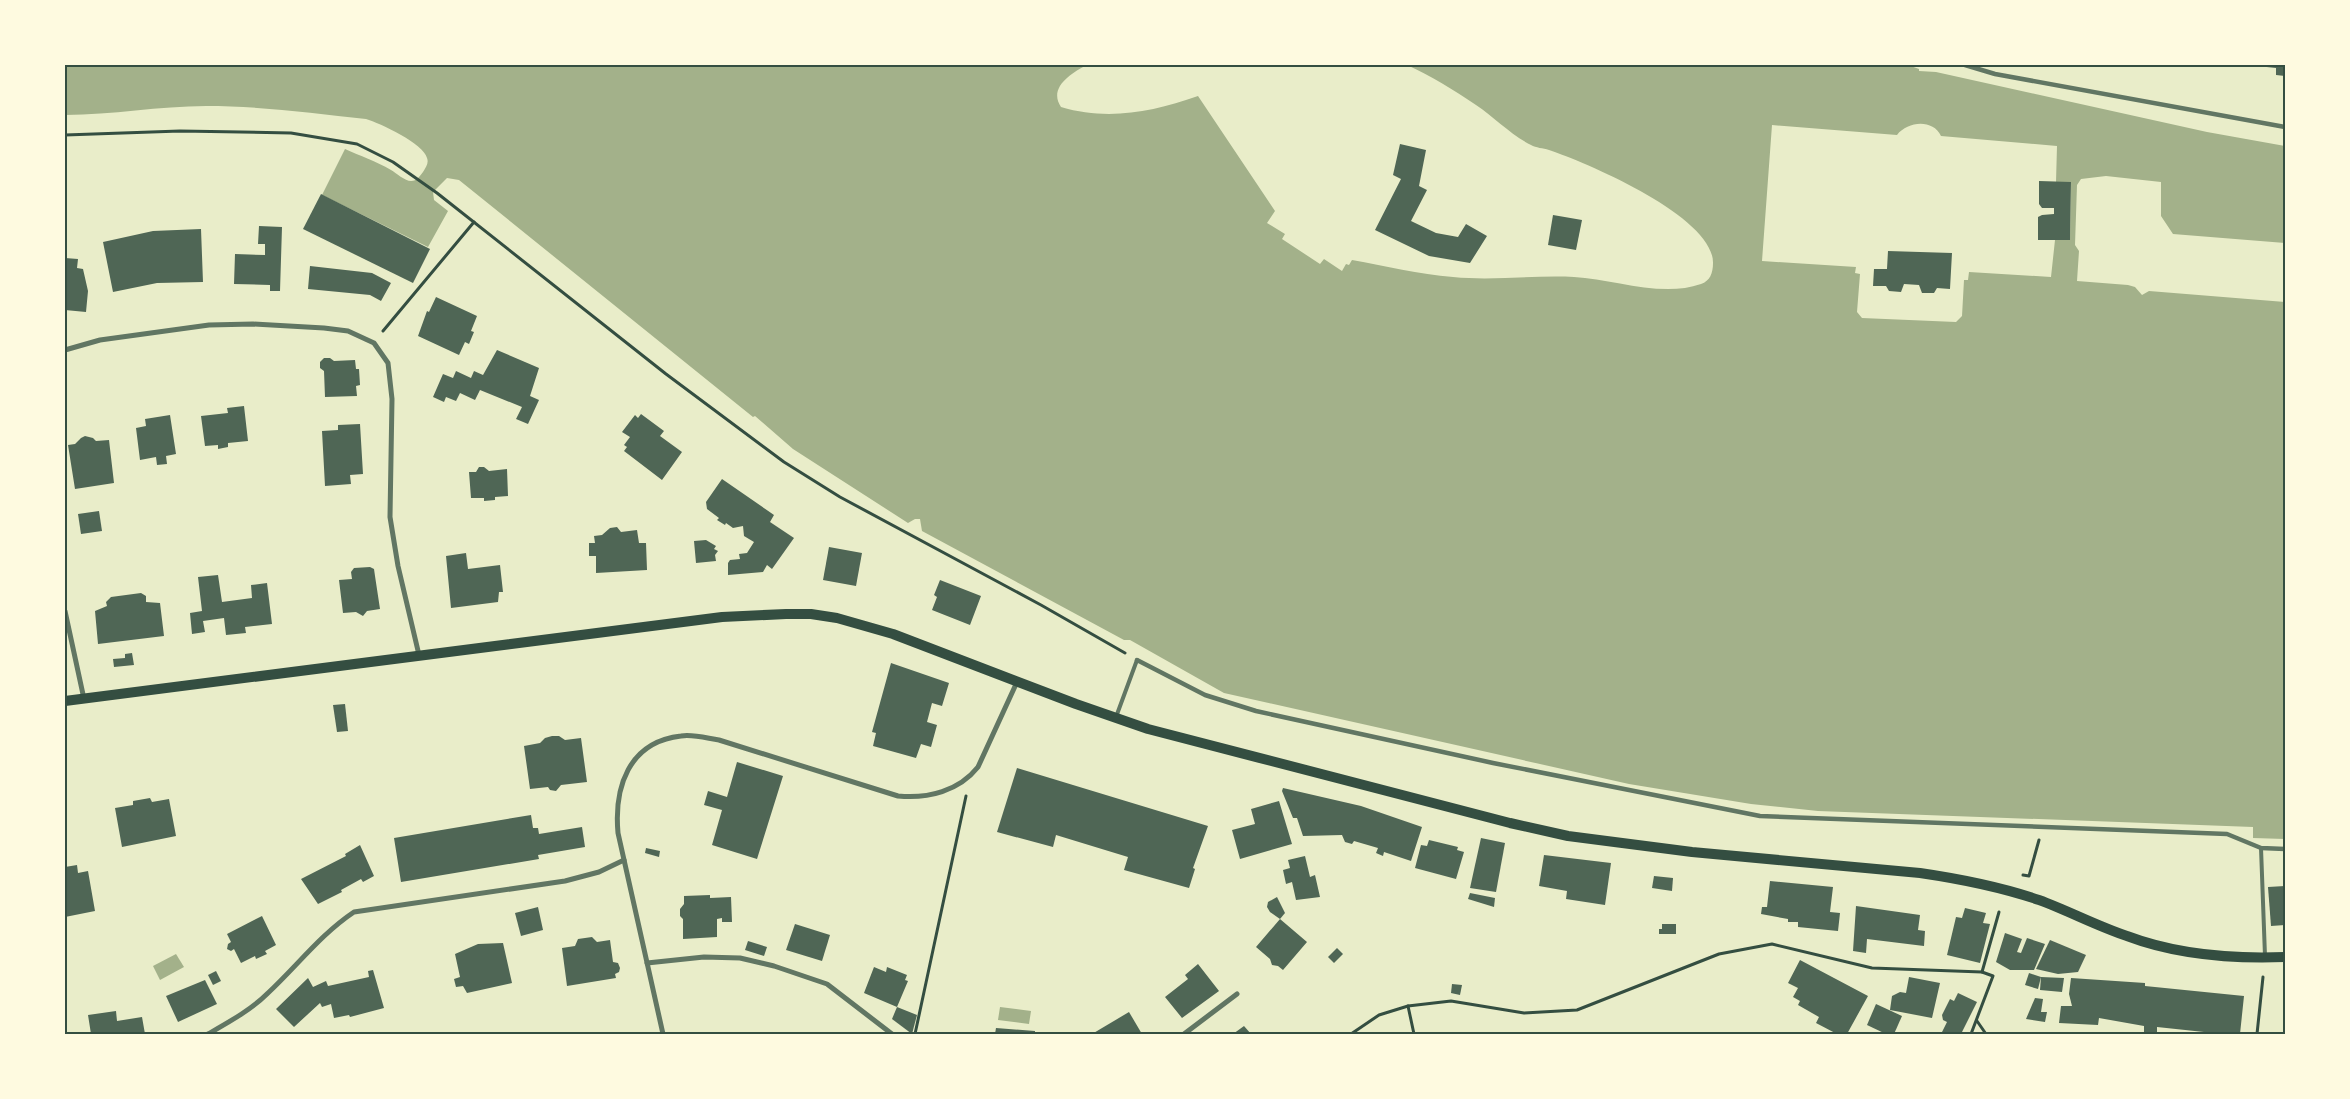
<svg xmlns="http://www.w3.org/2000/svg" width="2350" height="1099" font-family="'Open Sans',sans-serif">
<rect width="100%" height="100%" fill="#e9edc9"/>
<!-- water -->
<g fill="#a3b18a" fill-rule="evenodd">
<path d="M 65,65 L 1087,65 C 1071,73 1048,88 1061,107 C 1108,121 1152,112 1198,96 L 1275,211 L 1267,223 L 1285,234 L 1282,239 L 1320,264 L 1324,259 L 1342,271 L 1346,264 L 1349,265 L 1352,260 C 1385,266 1419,274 1453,277 C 1493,281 1534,275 1574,277 C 1613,279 1662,298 1701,284 C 1710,281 1713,273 1713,263 C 1714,217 1588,163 1549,150 C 1543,148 1536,148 1531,145 C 1511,135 1494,117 1476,105 C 1454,90 1431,76 1407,65 L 1908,65 L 1919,69 L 1919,71 L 1936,72 L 2207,132 L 2285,146 L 2285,243 L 2173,234 L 2161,216 L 2161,182 L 2106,176 L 2081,179 L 2077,185 L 2075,245 L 2079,251 L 2077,281 L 2128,285 L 2135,287 L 2142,295 L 2149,291 L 2285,302 L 2285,839 L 2253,838 L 2253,827 L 1818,811 L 1751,804 L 1629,784 L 1224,693 L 1130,640 L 1124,640 L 922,531 L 920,519 L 915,519 L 908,523 L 793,449 L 755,416 L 753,417 L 459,180 L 447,178 L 433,192 L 434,200 L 448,211 L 428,247 L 322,195 L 345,149 C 360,156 376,161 391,170 C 396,173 405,181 411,181 C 417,181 420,176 423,172 C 426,167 429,163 427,158 C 424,144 380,123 366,119 C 313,113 259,106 206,106 C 159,106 112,115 65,115 ZM 1772,125 L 1897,135 C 1908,121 1933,119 1941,136 L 2057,146 L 2056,182 L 2071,182 L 2070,240 L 2055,240 L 2051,277 L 1969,272 L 1968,280 L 1964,280 L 1962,316 L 1956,322 L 1862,318 L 1857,312 L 1860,274 L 1855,273 L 1856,267 L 1762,261 Z"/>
<polygon points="176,954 184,967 160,980 153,966"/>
<polygon points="1000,1007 1031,1011 1029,1024 998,1020"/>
</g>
<!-- building -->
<g fill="#4f6655">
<polygon points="2248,65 2285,65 2285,76 2276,75 2276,68"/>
<polygon points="1400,144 1426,150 1419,186 1427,190 1411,221 1436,233 1458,237 1466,224 1487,236 1470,263 1429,256 1375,230 1401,179 1393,175"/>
<polygon points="2039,181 2071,182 2070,240 2038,240 2038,217 2042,215 2054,214 2054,208 2042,208 2039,204"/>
<polygon points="321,194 430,249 413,283 303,229"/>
<polygon points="1553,215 1582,220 1576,250 1548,245"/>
<polygon points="259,226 282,227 280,291 270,291 270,285 234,284 235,254 265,255 265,244 258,244"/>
<polygon points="201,229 203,282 157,283 113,292 103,242 153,231"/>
<polygon points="1888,251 1952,253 1950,289 1937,288 1934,293 1922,293 1919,285 1904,284 1901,292 1889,291 1886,286 1873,286 1874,269 1887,269"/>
<polygon points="65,258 78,259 77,268 83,269 88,291 86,312 65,310"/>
<polygon points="310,266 372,273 391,283 381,301 370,295 308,289"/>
<polygon points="436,297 477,316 471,331 474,332 469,344 465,342 459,355 418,336 427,311 429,312"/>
<polygon points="497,350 539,368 530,396 539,400 528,424 516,419 522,407 480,390 475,400 460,393 456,401 446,397 444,402 433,397 443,374 453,378 456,371 471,378 474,371 483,375"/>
<polygon points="324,358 330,358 334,361 355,360 356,369 359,369 360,385 356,386 357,396 325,397 324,371 320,368 320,362"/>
<polygon points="244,406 248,441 228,443 228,447 218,449 218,445 205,446 201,416 228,413 227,408"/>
<polygon points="641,414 664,431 660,436 682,452 662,480 624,451 627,447 624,445 630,437 622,432 635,415 638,418"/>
<polygon points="170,415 176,454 166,456 167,464 157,465 156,457 140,460 136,428 146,426 145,419"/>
<polygon points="360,424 363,474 350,475 351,484 325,486 322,431 338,430 338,425"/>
<polygon points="85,436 93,438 96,441 109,440 114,483 75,489 68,445 75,444 81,438"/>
<polygon points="479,467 484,467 489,471 507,469 508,496 495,497 495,500 484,501 484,498 471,498 469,472 476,472"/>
<polygon points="722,479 774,515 770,522 794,538 772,569 767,565 763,572 728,575 728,563 730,560 740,559 739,554 747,553 754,542 744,536 743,526 733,528 726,523 725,525 717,520 719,518 707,509 706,502"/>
<polygon points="99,511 102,531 81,534 78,514"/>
<polygon points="617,527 621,532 637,530 639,543 646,543 647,570 596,573 596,556 589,556 589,543 595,543 594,536 602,535 610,528"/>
<polygon points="706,540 716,546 714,549 718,551 715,555 716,561 696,563 694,541"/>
<polygon points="829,547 862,553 856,586 823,580"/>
<polygon points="466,553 468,569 500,565 503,592 499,592 498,602 451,608 446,556"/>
<polygon points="370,567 374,569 375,576 380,609 367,611 363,616 356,612 343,613 339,580 352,579 351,572 354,568"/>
<polygon points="218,575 222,602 252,598 251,585 267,583 272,624 245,627 246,633 226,635 224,618 203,621 205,632 192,634 190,613 202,611 198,577"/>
<polygon points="940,580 981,596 970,625 932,610 937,597 934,595"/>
<polygon points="141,593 146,596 146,602 160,603 164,636 98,644 95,611 107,606 106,602 111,597"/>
<polygon points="132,653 134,665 114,667 113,659 125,658 125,654"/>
<polygon points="891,663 949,683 942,706 932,703 927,722 937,725 931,747 921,744 916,758 873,746 876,733 872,732"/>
<polygon points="345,704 348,731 337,732 333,705"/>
<polygon points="552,736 559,736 565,740 581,738 587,782 561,785 556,791 550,790 548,787 530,789 524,746 540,743 545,738"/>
<polygon points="737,762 783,776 757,859 712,845 722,810 704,805 708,791 727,797"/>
<polygon points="1017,768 1208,826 1193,868 1195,869 1189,888 1124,870 1128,857 1056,835 1053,847 997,832"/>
<polygon points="1283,788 1361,806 1422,827 1411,861 1384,852 1383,856 1376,853 1378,848 1354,841 1352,844 1345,842 1342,835 1303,836 1297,818 1293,818 1282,791"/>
<polygon points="150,798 152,802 169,799 176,836 122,847 115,808 133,805 133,801"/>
<polygon points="1279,801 1292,844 1240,859 1232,830 1255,824 1251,809"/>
<polygon points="531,815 533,828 538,828 539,834 582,827 585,847 538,855 539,859 401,882 394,838"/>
<polygon points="1481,838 1505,843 1496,892 1470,888"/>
<polygon points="1429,840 1458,847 1457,850 1464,852 1456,879 1415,868 1421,845 1427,846"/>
<polygon points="360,845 374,876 363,882 361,879 341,890 342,892 318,904 301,879 346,856 345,854"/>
<polygon points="646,848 660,851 659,857 645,853"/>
<polygon points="1544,855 1611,863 1605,905 1566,899 1567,891 1539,886"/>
<polygon points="1305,856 1310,877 1315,875 1320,897 1296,900 1292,882 1286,884 1283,870 1290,868 1288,860"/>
<polygon points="77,865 78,873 88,871 95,911 65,917 65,867"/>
<polygon points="1654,876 1673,878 1672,891 1652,888"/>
<polygon points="1770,881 1833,887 1830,912 1840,913 1838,931 1798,927 1798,922 1788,922 1788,919 1761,914 1762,907 1767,907"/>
<polygon points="2285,886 2285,925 2271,926 2268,887"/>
<polygon points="1470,893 1495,898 1494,907 1468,899"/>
<polygon points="710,895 710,898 731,897 732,922 722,922 722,918 717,919 717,937 683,939 683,919 680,916 680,909 684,904 684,896"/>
<polygon points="1277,897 1285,913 1280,919 1270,912 1267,907 1268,902"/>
<polygon points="1856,906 1920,915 1918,930 1925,931 1924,946 1867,939 1866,953 1853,951"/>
<polygon points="538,907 543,930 521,936 515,913"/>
<polygon points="1965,908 1986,913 1983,923 1990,924 1980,963 1947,955 1956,917 1962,918"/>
<polygon points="262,916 276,945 265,951 267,954 256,959 255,956 241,963 234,949 231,951 227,949 228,944 231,942 227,934"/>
<polygon points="1280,919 1307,942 1283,970 1278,966 1272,965 1270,959 1256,947"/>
<polygon points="795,924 830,935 822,961 786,950"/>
<polygon points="1662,924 1676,924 1676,934 1659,934 1659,929 1662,929"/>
<polygon points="2005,933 2022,939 2017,952 2021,953 2027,938 2045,944 2034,970 2010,970 1996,962"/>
<polygon points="592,937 597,942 610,940 613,962 618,963 620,968 619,972 615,974 616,978 567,986 562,948 575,946 578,939"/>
<polygon points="2050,940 2086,955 2078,972 2058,974 2036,969"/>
<polygon points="748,941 767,947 764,956 745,950"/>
<polygon points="503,943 512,983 467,993 463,986 456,987 454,979 460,977 455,954 478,944"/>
<polygon points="1337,948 1343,954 1334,963 1328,957"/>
<polygon points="1800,960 1868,996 1847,1034 1837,1034 1816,1023 1819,1017 1798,1005 1800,1001 1793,997 1798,988 1788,983"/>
<polygon points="1198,964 1219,991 1182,1018 1165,997 1188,979 1185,975"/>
<polygon points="874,967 886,972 887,967 907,975 905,980 908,981 897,1007 864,993"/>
<polygon points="373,970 384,1008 350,1017 349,1015 334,1018 331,1004 322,1007 320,1003 294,1027 276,1009 308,978 313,987 326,981 328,986 369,977 368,971"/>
<polygon points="216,971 221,981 213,985 208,975"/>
<polygon points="2029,973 2041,977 2038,989 2025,985"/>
<polygon points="1909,977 1940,983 1932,1018 1890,1010 1892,996 1900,992 1906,993"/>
<polygon points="2041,977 2064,978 2062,992 2040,990"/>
<polygon points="2071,978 2145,983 2145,986 2244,996 2240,1034 2203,1034 2204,1032 2157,1027 2157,1034 2144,1034 2144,1026 2099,1018 2098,1025 2059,1023 2061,1006 2072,1006 2069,994"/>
<polygon points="205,980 217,1004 178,1022 166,996"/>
<polygon points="1452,984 1462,985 1460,995 1451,993"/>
<polygon points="1958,993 1977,1002 1961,1034 1941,1034 1947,1022 1943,1020 1942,1015 1950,999 1954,1001"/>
<polygon points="2035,998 2043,999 2041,1012 2047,1012 2045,1022 2026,1019"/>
<polygon points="1876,1004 1902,1016 1894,1034 1886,1034 1867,1025"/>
<polygon points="897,1007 917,1015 912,1034 892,1019"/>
<polygon points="116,1011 117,1021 142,1017 145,1034 91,1034 88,1015"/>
<polygon points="1129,1012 1142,1034 1092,1034"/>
<polygon points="1244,1026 1251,1034 1233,1034"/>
<polygon points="996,1028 1035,1031 1035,1034 995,1034"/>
</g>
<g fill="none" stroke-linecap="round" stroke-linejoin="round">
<!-- path -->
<g stroke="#344e41" stroke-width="3">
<polyline points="65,135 180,131 291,133 357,144 393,162 437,193 666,374 784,462 840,497 1041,605 1125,653"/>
<polyline points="383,331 474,222"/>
<polyline points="2023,875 2029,876 2039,840"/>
<polyline points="1982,972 1999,912"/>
<polyline points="1408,1006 1414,1034"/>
<polyline points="1977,1021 1986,1034"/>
<polyline points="915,1034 966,796"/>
<polyline points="1351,1034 1379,1015 1408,1006 1451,1001 1524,1013 1577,1010 1719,954 1772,944 1872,968 1982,972 1993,976 1971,1034"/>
<polyline points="2257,1034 2263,977"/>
</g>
<!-- service -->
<g stroke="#617663" stroke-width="4">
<polyline points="1116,717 1137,660"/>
<polyline points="2261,848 2265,956"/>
</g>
<!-- pedestrian -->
<g stroke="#617663" stroke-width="4.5">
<polyline points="1965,65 1995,74 2285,127"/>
<polyline points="1137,660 1205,695 1256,711 1493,763 1760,816 2227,834 2261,848 2285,849"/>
</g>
<!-- minor -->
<g stroke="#617663" stroke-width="5">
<polyline points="65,350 100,340 209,325 253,324 324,328 348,331 374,343 388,363 392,399 390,517 398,566 419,655"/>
<polyline points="65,611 84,699"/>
<polyline points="647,963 704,957 740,958 774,966 827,984 892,1034"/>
<path d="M 208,1034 C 229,1022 251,1010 268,993 C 297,966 321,934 354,912 L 565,881 L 599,872 L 624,860"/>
<path d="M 663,1034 L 618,833 C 614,788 628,742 681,736 C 693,734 706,738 719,740 L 898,796 C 928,799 959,791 978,767 L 1017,682"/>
<polyline points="1184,1034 1237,994"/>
</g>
<!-- secondary -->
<path stroke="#344e41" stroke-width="10" d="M 65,701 L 722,617 L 786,614 L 811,614 L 837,618 L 893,634 L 1076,704 L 1148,729 L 1510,823 L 1568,836 L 1692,852 L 1920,873 C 1961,879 2001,887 2039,900 C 2069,911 2097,926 2127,936 C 2177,955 2232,959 2285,957"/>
</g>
<!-- border -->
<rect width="2350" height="1099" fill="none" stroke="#fefae0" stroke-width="132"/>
<rect x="66" y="66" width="2218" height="967" fill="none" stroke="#344e41" stroke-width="2"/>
</svg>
